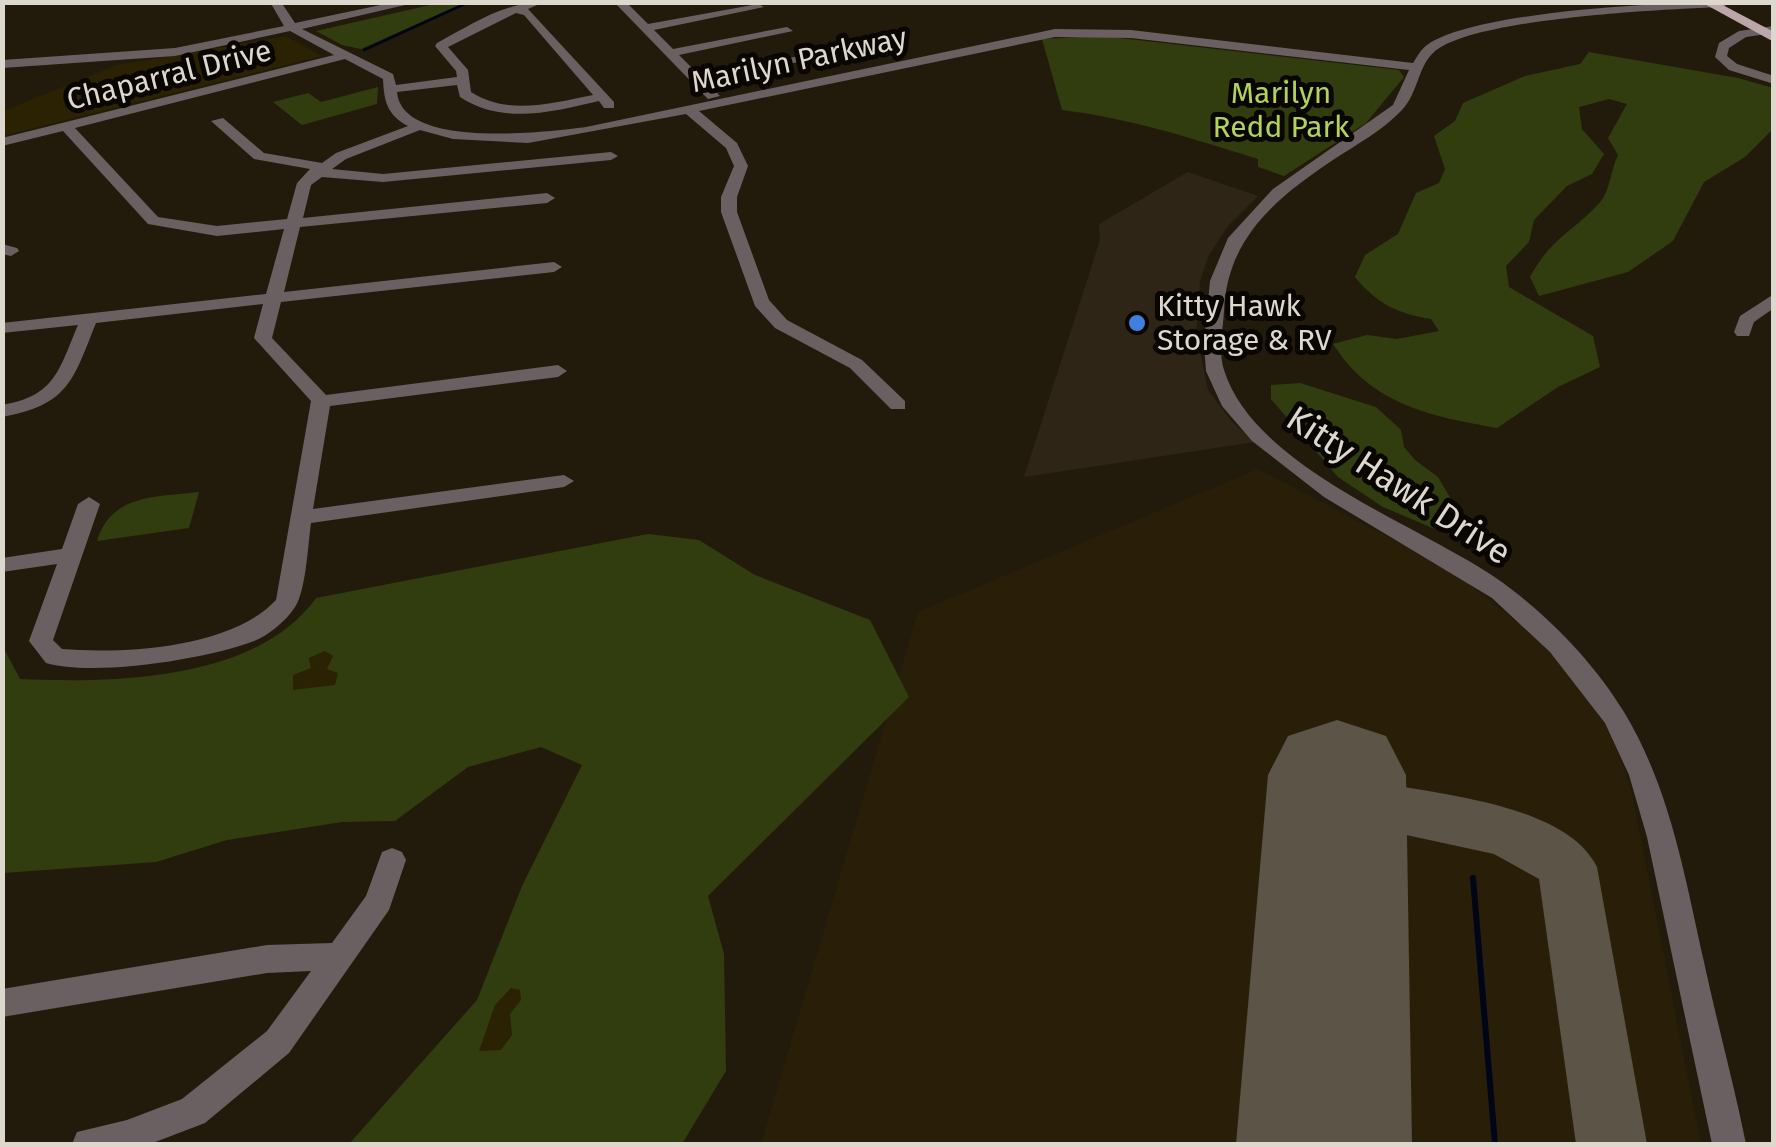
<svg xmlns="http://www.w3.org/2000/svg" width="1776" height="1147" font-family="'Fira Sans',sans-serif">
<rect width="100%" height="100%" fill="#221b0c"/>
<!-- commercial -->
<polygon fill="#2f2516" points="1188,172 1258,196 1228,226 1209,255 1200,281 1196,333 1208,390 1232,422 1255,442 1024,477 1100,240 1099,224"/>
<!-- built -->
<polygon fill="#291f09" points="1258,469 1453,571 1540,641 1577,679 1614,738 1632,794 1701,1144 761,1144 918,612"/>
<!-- green -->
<g fill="#313d0f">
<polygon points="439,3 464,3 361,49 342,45 316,31"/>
<path d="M 1102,36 L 1399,70 L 1404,77 L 1366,123 L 1284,176 L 1258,167 L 1258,159 C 1194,139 1129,118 1062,110 L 1042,39 Z"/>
<path d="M 1589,52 L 1738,78 L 1773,88 L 1773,129 L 1745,157 L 1704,182 L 1673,241 L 1628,272 L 1539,296 L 1530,277 C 1553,235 1574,232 1601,201 C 1610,190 1611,169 1618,155 L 1608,138 L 1627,104 L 1609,99 L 1579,107 L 1582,129 L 1604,154 L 1592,174 L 1567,186 L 1534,220 L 1529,242 L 1506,266 L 1509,287 L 1593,336 L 1600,367 L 1558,387 L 1497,428 C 1430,416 1372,405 1333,344 L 1367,335 L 1397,339 L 1439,331 L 1431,319 C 1398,314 1376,303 1355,277 L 1365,255 L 1398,234 L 1416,193 L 1439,183 L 1445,169 L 1434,136 L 1455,121 L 1463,103 L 1525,76 L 1580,64 Z"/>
<polygon points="378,87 377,104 302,125 273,102 308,93 321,102"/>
<polygon points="1300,383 1376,407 1401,430 1404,447 1415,460 1438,477 1461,516 1442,532 1383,507 1338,477 1271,399 1271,385"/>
<path d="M 199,492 L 189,528 L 97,541 C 111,494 156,497 199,492 Z"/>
<path d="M 648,534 L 699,540 L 755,575 L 870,620 L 909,697 L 708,896 L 724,954 L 726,1071 L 682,1144 L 349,1144 L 477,1000 L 522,886 L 582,765 L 541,747 L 468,767 L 395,821 L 342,822 L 227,840 L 156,862 L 3,873 L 2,645 L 20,679 C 112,683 257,681 316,598 Z"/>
</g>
<!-- sand -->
<g fill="#2a2202">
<polygon points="286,36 322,56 3,136 3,111 117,65"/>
<polygon points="325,651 333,656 327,669 338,673 335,685 293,690 293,675 311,668 309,658"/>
<polygon points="511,988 520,990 521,1000 510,1014 512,1035 501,1050 479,1051 495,1005"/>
</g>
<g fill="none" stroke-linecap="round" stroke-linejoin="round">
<!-- stream-far1 -->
<polyline stroke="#000517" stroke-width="2.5" points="364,50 469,2"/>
<!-- stream -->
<polyline stroke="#000517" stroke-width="6" points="1473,878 1495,1144"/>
<!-- taxiway -->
<path fill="#5b5447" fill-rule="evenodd" d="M 1374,782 C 1437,794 1566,804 1597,867 L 1647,1144 L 1576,1144 L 1539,879 L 1494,854 L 1374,828 L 1366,830 L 1356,847 L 1335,854 L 1314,847 L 1306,830 L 1325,797 Z"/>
<!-- runway -->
<polygon fill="#5b5447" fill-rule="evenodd" points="1337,720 1386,736 1406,775 1412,1144 1236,1144 1268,775 1288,736"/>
<!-- minor -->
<g fill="#6a6061" fill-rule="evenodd">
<path d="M 270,2 L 281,2 L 295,23 L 395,2 L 418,2 L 302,29 L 393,74 L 396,85 L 457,77 L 456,71 L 435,46 L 437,43 C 471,25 504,2 544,2 L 528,9 L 614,102 L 614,108 L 604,108 L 599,101 C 552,112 503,125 460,97 L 457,85 L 397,92 C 402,150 547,132 586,127 L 1055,29 L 1131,30 L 1413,63 C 1417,57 1421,49 1427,45 C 1475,11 1666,2 1729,2 L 1724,7 C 1669,9 1468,18 1433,53 C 1418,67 1418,93 1402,110 C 1383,130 1356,145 1333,160 C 1276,198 1227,238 1224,311 C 1223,329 1218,352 1224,370 C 1254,467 1417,524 1496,578 C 1545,612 1593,661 1624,712 C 1670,788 1685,877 1704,962 C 1717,1023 1734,1084 1746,1144 L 1712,1144 L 1647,837 L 1629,775 L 1605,723 L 1550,652 L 1492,598 L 1324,497 L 1252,441 L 1222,406 L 1206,371 L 1204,344 L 1210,281 L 1228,238 L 1273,189 L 1393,105 L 1409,70 L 1131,38 L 1055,37 L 699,111 L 737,143 L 748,166 L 737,197 L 737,212 L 769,300 L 787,320 L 862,360 L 905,401 L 905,409 L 891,409 L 850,368 L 775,328 L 755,306 L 721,212 L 721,197 L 734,166 L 726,148 L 686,114 L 528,143 L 453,139 L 420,130 L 346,159 L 332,169 L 383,174 L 611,152 L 618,156 L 611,160 L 383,182 L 322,177 L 311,185 L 303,218 L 547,193 L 555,198 L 547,203 L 300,227 L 284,292 L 554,262 L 562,267 L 554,272 L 281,302 L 272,338 L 326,395 L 558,365 L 567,371 L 558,377 L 330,406 L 313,509 L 564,475 L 574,481 L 564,487 L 311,523 C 308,544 306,591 295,607 C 286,621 269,635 254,641 C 208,659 93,677 46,663 L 29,641 L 57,564 L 2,572 L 2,558 L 62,549 L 78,504 L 89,497 L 100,504 L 53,640 L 62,649 C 125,654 231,648 276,600 L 311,401 L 254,338 L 263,304 L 96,323 C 73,380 69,405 2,417 L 2,405 C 56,396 59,369 78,325 L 2,333 L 2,323 L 266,294 L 284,229 L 217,236 L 148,224 L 63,131 L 2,146 L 2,138 L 334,55 L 290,31 L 175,56 L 2,68 L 2,60 L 175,48 L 284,26 ZM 516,13 L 524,15 L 593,95 C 553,103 508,116 471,92 L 468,70 L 448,47 ZM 345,59 L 383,79 C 384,101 387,115 408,126 L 336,153 L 322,163 L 264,153 L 223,118 L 211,121 L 254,159 L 310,169 L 297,183 L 287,219 L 217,226 L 158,217 L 75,128 Z"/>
<polygon points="614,2 626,2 648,24 758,4 764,7 654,30 673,49 787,27 793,31 679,55 700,76 819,52 825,56 707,82 720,96 708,99"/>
<polygon points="1774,26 1774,33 1746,37 1729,48 1727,56 1737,64 1774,76 1774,84 1729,70 1715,57 1719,43 1739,31"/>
<polygon points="2,244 17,248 19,251 11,256 2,254"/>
<polygon points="1774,294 1774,308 1754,322 1749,336 1737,336 1734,332 1740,316"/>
<polygon points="392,848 402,852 406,860 389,910 289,1053 205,1123 150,1144 72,1144 77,1132 127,1120 182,1099 267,1031 311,971 267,973 2,1017 2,989 267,945 332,943 366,896 382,852"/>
</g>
<!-- major -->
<polygon fill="#bba6a9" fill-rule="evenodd" points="1701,2 1717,2 1774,32 1774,42"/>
</g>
<!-- markers -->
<circle fill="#3f7fe0" stroke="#090602" stroke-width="4" cx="1137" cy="323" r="10"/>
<g text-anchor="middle" stroke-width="10" stroke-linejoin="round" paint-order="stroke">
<!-- far-street labels -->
<g font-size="30" fill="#ddd8ce" stroke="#090602">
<text transform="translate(799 60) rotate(-12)" y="10">Marilyn Parkway</text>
<text transform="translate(169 75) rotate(-14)" y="10">Chaparral Drive</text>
</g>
<!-- far-park labels -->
<g font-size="30" fill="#b2d358" stroke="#090602">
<text x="1281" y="103">Marilyn<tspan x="1281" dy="34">Redd Park</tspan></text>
</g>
<!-- far-poi labels -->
<g font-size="30" fill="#ddd8ce" stroke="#090602" text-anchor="start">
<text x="1157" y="316">Kitty Hawk<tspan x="1157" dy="34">Storage &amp; RV</tspan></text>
</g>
<!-- street labels -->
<g font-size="35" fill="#ddd8ce" stroke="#090602">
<text transform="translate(1399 485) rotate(33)" y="12">Kitty Hawk Drive</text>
</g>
</g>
<!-- border -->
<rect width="1776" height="1147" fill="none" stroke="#ddd8ce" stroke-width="10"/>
</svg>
